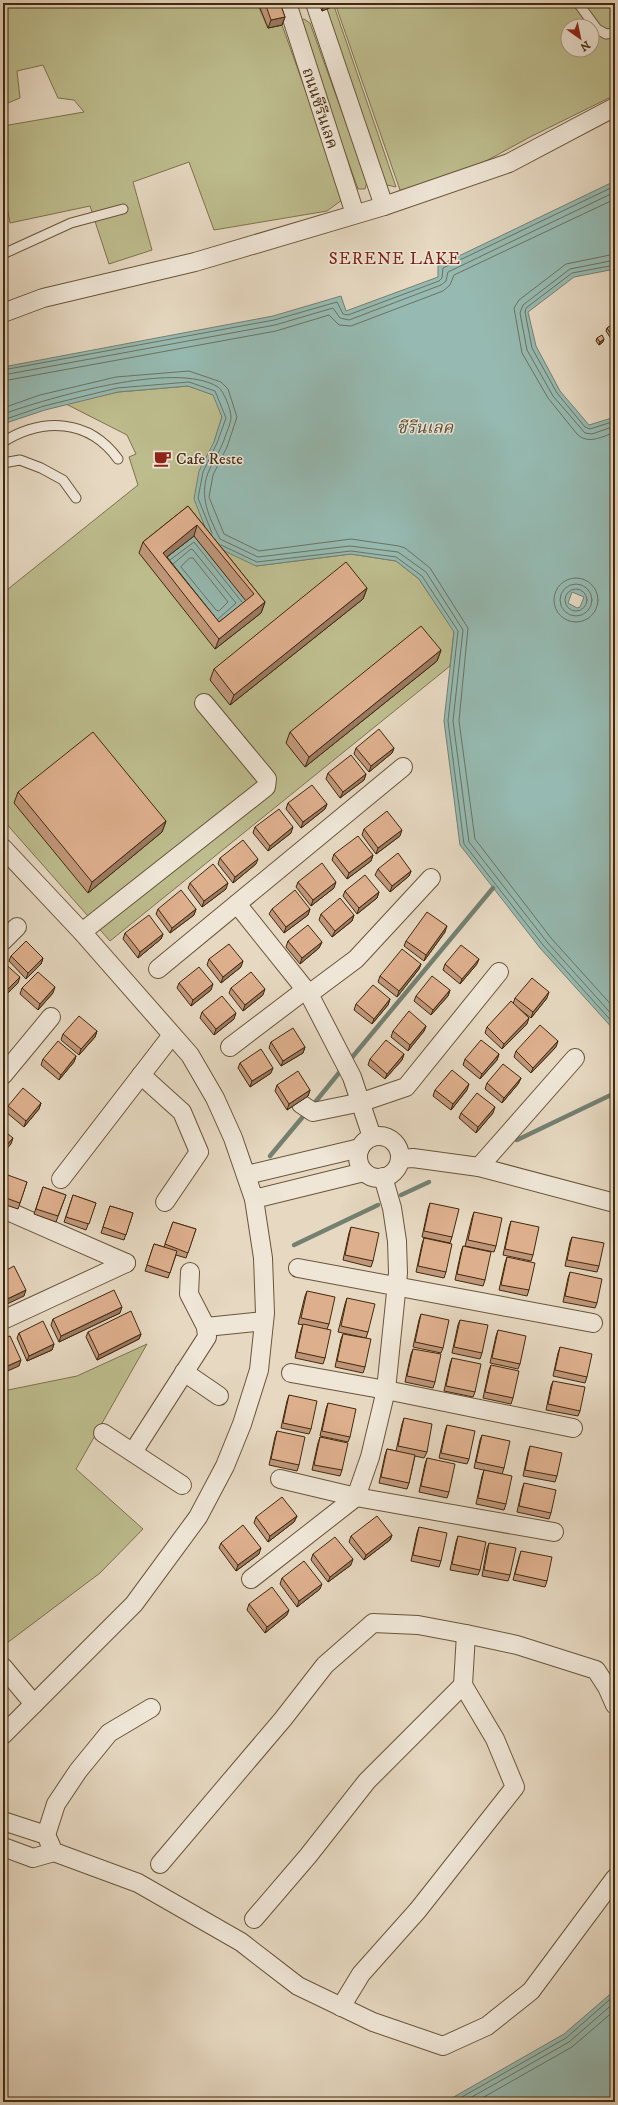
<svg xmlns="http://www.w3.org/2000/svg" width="618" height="2105" font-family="'IM FELL DW Pica','Noto Serif Thai',serif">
<rect width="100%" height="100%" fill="#e6d8c1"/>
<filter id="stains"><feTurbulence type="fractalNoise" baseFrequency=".005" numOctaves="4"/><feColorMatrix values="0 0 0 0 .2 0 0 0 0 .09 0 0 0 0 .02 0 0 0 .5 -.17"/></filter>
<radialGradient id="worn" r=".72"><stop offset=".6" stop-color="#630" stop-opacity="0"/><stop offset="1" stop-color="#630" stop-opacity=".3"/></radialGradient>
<!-- green -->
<g fill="#bdbc8d" stroke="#7f724c" fill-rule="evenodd">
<polygon points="3,3 257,3 268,28 282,25 343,195 342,200 327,211 214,230 189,162 133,182 152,250 109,264 90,206 10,223 3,185 3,126 84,112 74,100 58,98 43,65 17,71 20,98 3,105"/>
<path d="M 335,3 L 615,3 L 615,95 L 532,136 L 453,179 L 400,190 ZM 568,26 L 592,26 L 592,50 L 568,50 Z"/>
<polygon points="334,6 396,187 387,185 382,180 322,11"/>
<polygon points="304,19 310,23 367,182 365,189 358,189 357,186 299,26 301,20"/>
<polygon points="188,386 214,395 222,417 214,442 256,566 351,554 396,561 419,579 454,631 450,666 110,941 3,820 3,593 138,485 129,457 136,454 127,435 66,404 118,392"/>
<polygon points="147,1344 76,1469 143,1529 100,1573 3,1646 3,1391 77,1376"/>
</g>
<!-- water -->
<g fill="#96bab2" stroke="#748070" fill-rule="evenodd">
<path d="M 615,181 L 615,269 L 574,277 L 528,312 L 536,346 L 560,391 L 589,425 L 615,417 L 615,1031 L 540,948 L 460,845 L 444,721 L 454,632 L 419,579 L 396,561 L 351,554 L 256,566 L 212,545 L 194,499 L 199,471 L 214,442 L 222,417 L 213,395 L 188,386 L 118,392 L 45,410 L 3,424 L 3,367 L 273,316 L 341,296 L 346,311 L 438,277 L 438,266 ZM 572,592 L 584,597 L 580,607 L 577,608 L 568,603 Z"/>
<polygon points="194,536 250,605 215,633 159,563"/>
<path d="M 615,1522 L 615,1591 C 610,1568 609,1545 615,1522 Z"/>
<polygon points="615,1990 615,2102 445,2102 564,2034"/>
</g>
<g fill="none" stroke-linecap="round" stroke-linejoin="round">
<!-- shore -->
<g stroke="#6c725f" stroke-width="1">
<path d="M 615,254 L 566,264 L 519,300 L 514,308 L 522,353 L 548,398 L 577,434 C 588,445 602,437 615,432"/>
<polyline points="615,260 570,269 523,305 520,313 527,350 553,396 585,433 592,434 615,426"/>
<polyline points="615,265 572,273 526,308 525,312 532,348 557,393 585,427 590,429 615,421"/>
<polyline points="3,370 274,320 337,302 343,314 348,315 439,281 442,278 443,268 615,186"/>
<polyline points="3,375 275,325 333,308 340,318 349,320 441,285 446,281 448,272 615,192"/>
<polyline points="3,381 276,331 329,315 339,325 351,326 443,291 450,285 454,275 615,199"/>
<polyline points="3,408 40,395 116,377 189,371 221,382 228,389 237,417 227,447 213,475 209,497 224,534 259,551 351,539 399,546 405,548 430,568 468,628 459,721 475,839 551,938 615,1009"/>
<path d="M 3,414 C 49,398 175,360 218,387 C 224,391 231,410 231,417 C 231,424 226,433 224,440 C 220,452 212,462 208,473 C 199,497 209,517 220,539 L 258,557 L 350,546 L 398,552 L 426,572 L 463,630 L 453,721 L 469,842 L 547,942 L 615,1018"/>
<polyline points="3,420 44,406 117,388 189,382 215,391 226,418 217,443 203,472 198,498 212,533"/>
<polyline points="221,545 257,562 351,551 396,557 422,576 458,631 448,721 464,844 543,945 615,1025"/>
<polygon points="190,558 193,558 228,602 219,611 216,610 181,567"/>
<polyline points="170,560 194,542 242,602"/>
<polyline points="173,564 191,549 193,550 236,603 218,619"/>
<circle cx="576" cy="600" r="22"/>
<circle cx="576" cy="600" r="16"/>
<circle cx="576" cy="600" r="11"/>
<polyline points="453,2102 566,2038 615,1995"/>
<polyline points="463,2102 569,2042 615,2002"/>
<polyline points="475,2102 572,2047 615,2010"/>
</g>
<!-- stream -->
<g stroke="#748070" stroke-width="4.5">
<polyline points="349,1061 493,888"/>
<polyline points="312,1106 343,1068"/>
<polyline points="517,1140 615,1093"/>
<polyline points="270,1156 306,1113"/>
<polyline points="401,1195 429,1182"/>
<polyline points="294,1245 378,1205"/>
</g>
<defs>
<g id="lane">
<polyline points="578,3 597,29 606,34 615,33"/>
<polyline points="3,254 71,223 123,209"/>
<path d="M 3,442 C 43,417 89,419 118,459"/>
<polyline points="3,463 20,460 41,468 63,480 76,498"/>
</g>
<g id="street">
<polyline points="287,3 355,214"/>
<polyline points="315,3 384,206"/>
<polyline points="3,313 43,298 195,262 384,206 509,163 615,107"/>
<polyline points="3,848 82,932 190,1055 215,1098 233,1138 254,1199 263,1258 265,1313 259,1370 242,1424 225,1466 198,1517 134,1604 3,1735"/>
<polyline points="237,904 309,994 352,1077 372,1137"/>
<polyline points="82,932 266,787 267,779 204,703"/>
<polyline points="3,941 17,927"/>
<polyline points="158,969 403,767"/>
<polyline points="309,994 356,959 431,878"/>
<polyline points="230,1047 305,990"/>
<polyline points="3,1075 51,1017"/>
<polyline points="141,1075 182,1112 199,1152 165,1202"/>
<polyline points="301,1104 313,1112 362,1102 406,1087 499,972"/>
<circle cx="379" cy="1157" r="21"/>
<polyline points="400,1159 413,1158 479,1167 611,1202"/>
<polyline points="479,1167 575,1058"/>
<polyline points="247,1175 360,1148"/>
<polyline points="61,1179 172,1035"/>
<polyline points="254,1199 364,1172"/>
<polyline points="3,1209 126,1263"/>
<polyline points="298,1268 593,1323"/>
<polyline points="3,1320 126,1263"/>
<polyline points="206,1327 264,1321"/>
<polyline points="184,1372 219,1396"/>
<polyline points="291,1373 386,1390 573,1428"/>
<polyline points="103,1433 182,1485"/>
<polyline points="133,1452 207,1337 206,1327 189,1294 190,1272"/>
<polyline points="280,1479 356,1497 554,1532"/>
<polyline points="251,1579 356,1497 370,1457 386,1390 398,1273 397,1241 392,1208 383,1177"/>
<polyline points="3,1667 34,1704"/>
<polyline points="3,1821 46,1835 51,1846"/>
<polyline points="46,1835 56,1804 78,1771 109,1733 151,1708"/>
<polyline points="3,1847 33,1858 54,1852 138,1883 241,1942 298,1986 373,2022 443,2046 487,2026 531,1991 615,1878"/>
<polyline points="160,1864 283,1719 325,1665 373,1623 418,1625 466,1634"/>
<polyline points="254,1919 308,1856 367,1781 463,1685 466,1634 517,1645 596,1670 607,1687 615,1705"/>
<polyline points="341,2007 361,1974 418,1910 515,1787 495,1739 463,1685"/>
</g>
</defs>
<!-- lane casing -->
<use href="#lane" stroke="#6a5539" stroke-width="11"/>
<!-- street casing -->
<use href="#street" stroke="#6a5539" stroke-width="20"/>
<!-- lane -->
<use href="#lane" stroke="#efe6d7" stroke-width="9"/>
<!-- street -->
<use href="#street" stroke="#efe6d7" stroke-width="18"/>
</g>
<!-- wall -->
<g fill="#bf9679" stroke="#41290c" fill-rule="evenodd">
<polygon points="258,3 280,3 285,17 282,25 268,28"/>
<polygon points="319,3 335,3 334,6 322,11"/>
<polygon points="615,323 615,343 614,343 606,331 607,328"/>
<polygon points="597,338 603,342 599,345 596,341"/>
<path d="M 188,506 L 265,602 L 261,613 L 215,649 L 139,553 L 143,542 ZM 194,536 L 246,601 L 219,622 L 167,557 Z"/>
<polygon points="367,588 363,599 230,705 210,680 214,669"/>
<polygon points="441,650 437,661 305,767 286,743 290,732"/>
<polygon points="356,748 394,748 392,753 369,772 354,754"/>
<polygon points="328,773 366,774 364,780 340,798 326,779"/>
<polygon points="18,792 166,821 162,832 88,893 14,803"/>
<polygon points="288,803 327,804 325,809 301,828 286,809"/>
<polygon points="255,827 291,833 268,851 253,833"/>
<polygon points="364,829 400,836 376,854 362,835"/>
<polygon points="334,854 373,855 371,861 347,879 332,860"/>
<polygon points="220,858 256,864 233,883 218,864"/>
<polygon points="378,869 411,871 409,876 390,892 375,875"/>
<polygon points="298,882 334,888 311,906 296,887"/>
<polygon points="190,883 226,889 202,907 188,888"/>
<polygon points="345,891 379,892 377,898 357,914 343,896"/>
<polygon points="158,909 196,909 194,915 170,933 156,914"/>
<polygon points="272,909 310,909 308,915 284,933 269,914"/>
<polygon points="321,914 354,915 352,921 332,937 319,920"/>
<polygon points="445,932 424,961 404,946 406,941"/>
<polygon points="125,933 163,934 161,939 138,958 123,939"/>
<polygon points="288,941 322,942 319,948 300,964 286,947"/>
<polygon points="11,956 43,958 41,964 26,979 9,961"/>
<polygon points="209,959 241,967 221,983 207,965"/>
<polygon points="421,964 419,969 397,997 378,982 380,976"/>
<polygon points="445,964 477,964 460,984 443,970"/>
<polygon points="179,983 211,990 191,1006 177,988"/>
<polygon points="22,988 53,993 38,1010 20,994"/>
<polygon points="231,988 263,995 243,1011 229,993"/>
<polygon points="450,990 448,996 431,1015 414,1001 416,996"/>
<polygon points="515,998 547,998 531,1018 513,1004"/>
<polygon points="390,999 388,1005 372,1024 354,1010 356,1004"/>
<polygon points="202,1012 234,1019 214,1035 200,1018"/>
<polygon points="527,1024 502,1049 485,1033 487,1027"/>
<polygon points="426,1026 424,1031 408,1051 391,1037 393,1031"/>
<polygon points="97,1031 95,1037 79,1055 61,1040 63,1034"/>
<polygon points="271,1042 305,1047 303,1053 281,1066 269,1048"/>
<polygon points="556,1047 531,1073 514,1057 516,1051"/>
<polygon points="404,1054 402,1060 385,1079 368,1065 370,1059"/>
<polygon points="499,1054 497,1060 480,1079 463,1065 465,1059"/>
<polygon points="76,1056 74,1062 59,1080 41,1065 43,1059"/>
<polygon points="240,1063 271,1073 250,1087 238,1068"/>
<polygon points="521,1078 518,1084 502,1103 485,1089 487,1083"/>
<polygon points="277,1085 310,1090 308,1096 287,1110 275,1091"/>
<polygon points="435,1090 467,1090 451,1110 433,1096"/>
<polygon points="41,1103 39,1109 24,1127 6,1112 8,1106"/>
<polygon points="461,1113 493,1113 476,1133 459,1118"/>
<polygon points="3,1179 27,1182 18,1209 3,1204"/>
<polygon points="43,1187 66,1195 56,1222 34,1214"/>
<polygon points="73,1195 96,1203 86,1230 64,1222"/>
<polygon points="430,1203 452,1237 450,1243 422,1237 428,1209"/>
<polygon points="110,1206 133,1213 124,1240 101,1233"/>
<polygon points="474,1212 496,1246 494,1252 465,1246 472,1218"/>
<polygon points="511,1221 533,1255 531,1261 503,1255 509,1227"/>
<polygon points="173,1222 196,1229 186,1258 176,1255 168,1278 145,1271 154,1244 164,1247"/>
<polygon points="351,1227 373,1261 371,1267 343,1260 349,1233"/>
<polygon points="572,1237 599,1266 597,1272 565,1266 570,1242"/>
<polygon points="424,1238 446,1272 444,1278 416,1272 422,1244"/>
<polygon points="463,1246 485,1280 483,1286 455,1280 461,1252"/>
<polygon points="507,1257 529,1290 527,1296 499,1290 505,1263"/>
<polygon points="570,1272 597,1303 595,1308 563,1302 568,1278"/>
<polygon points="307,1291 329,1324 327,1329 325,1358 323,1364 295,1358 301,1330 303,1325 298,1324 305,1296"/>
<polygon points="347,1298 368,1332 366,1338 338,1332 345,1304"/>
<polygon points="120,1313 59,1342 51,1325 53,1319"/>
<polygon points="421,1314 443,1348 441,1353 413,1347 419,1320"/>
<polygon points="460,1320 482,1353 480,1359 452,1353 458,1325"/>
<polygon points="498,1330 520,1364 518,1369 490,1363 496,1336"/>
<polygon points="88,1332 141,1334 139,1339 97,1360 86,1337"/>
<polygon points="19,1333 54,1344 52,1350 27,1361 17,1338"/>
<polygon points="343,1334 365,1367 363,1373 335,1367 341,1339"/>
<polygon points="560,1347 587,1377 585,1383 553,1376 558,1353"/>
<polygon points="413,1349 435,1382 433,1388 405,1382 411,1354"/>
<polygon points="452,1358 475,1392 473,1397 444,1391 450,1364"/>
<polygon points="491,1365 513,1398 511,1404 483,1398 489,1370"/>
<polygon points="553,1381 580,1411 578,1416 546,1410 551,1386"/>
<polygon points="289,1395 311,1429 309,1434 281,1428 287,1401"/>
<polygon points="328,1403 350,1437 348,1442 320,1436 326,1409"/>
<polygon points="404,1418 427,1452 424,1458 415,1456 409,1483 407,1489 379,1483 385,1455 387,1449 396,1451 402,1424"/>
<polygon points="447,1425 469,1459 467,1464 439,1458 445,1431"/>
<polygon points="277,1431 299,1465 297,1471 269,1465 275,1437"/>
<polygon points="482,1435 504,1468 502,1474 474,1468 480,1440"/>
<polygon points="320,1437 342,1470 340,1476 312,1470 318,1443"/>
<polygon points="530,1446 557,1476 555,1482 523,1476 528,1452"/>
<polygon points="427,1458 449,1492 447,1498 419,1492 425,1464"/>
<polygon points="484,1470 506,1504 504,1510 476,1504 482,1476"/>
<polygon points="524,1483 551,1513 549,1519 517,1512 522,1489"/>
<polygon points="297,1516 294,1522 268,1542 254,1523 256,1517"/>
<polygon points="419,1527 441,1561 439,1567 411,1561 417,1533"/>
<polygon points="392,1535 390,1540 364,1560 349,1542 351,1536"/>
<polygon points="458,1536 480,1570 478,1575 450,1570 456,1542"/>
<polygon points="221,1543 259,1554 236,1571 219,1548"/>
<polygon points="489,1543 510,1575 508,1581 482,1576 487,1548"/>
<polygon points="521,1551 547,1581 545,1587 513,1580 519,1557"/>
<polygon points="313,1554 351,1565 328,1582 311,1560"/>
<polygon points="282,1578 320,1589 297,1607 280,1584"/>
<polygon points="249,1604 287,1615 265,1633 247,1610"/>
</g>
<!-- shaded-wall -->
<g fill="#9b7a63" stroke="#41290c">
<polygon points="324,3 335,3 334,6 322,11"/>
<polygon points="285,17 282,25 268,28 271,20"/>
<polygon points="604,339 603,342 599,345 600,342"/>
<polygon points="197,525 194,536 159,563 163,553"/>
<polygon points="367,588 363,599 230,705 234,695"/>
<polygon points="265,602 261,613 215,649 219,639"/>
<polygon points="441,650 437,661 305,767 309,757"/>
<polygon points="394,748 392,753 369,772 371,766"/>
<polygon points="366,774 364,780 340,798 343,792"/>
<polygon points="327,804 325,809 301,828 303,822"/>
<polygon points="166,821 162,832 88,893 92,882"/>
<polygon points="293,827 291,833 268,851 270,846"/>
<polygon points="402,830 400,836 376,854 378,848"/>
<polygon points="373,855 371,861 347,879 349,873"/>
<polygon points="258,859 256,864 233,883 235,877"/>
<polygon points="411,871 409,876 390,892 392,886"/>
<polygon points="336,882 334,888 311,906 313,900"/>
<polygon points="228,883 226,889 202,907 204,901"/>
<polygon points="379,892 377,898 357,914 359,908"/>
<polygon points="7,908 5,914 3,916 3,913"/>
<polygon points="196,909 194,915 170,933 172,928"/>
<polygon points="310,909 308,915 284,933 286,927"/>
<polygon points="354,915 352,921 332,937 335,931"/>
<polygon points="447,926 445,932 424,961 426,955"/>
<polygon points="163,934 161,939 138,958 140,952"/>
<polygon points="322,942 319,948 300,964 302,958"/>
<polygon points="43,958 41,964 26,979 28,973"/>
<polygon points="479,959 477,964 460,984 462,979"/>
<polygon points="243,961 241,967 221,983 223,977"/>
<polygon points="421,964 419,969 397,997 399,991"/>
<polygon points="20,977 18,983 3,998 3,994"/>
<polygon points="213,984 211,990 191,1006 193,1000"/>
<polygon points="55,987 53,993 38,1010 40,1004"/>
<polygon points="265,989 263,995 243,1011 245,1005"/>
<polygon points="450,990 448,996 431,1015 433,1010"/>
<polygon points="549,992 547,998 531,1018 533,1012"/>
<polygon points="390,999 388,1005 372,1024 374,1019"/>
<polygon points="236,1013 234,1019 214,1035 216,1029"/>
<polygon points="529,1018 527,1024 502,1049 504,1044"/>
<polygon points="426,1026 424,1031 408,1051 410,1045"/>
<polygon points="97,1031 95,1037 79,1055 81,1049"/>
<polygon points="558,1041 556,1047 531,1073 533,1068"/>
<polygon points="305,1047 303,1053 281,1066 283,1061"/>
<polygon points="404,1054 402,1060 385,1079 387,1074"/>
<polygon points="499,1054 497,1060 480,1079 482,1074"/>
<polygon points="76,1056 74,1062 59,1080 61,1075"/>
<polygon points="273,1068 271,1073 250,1087 252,1081"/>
<polygon points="521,1078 518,1084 502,1103 504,1098"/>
<polygon points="469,1084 467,1090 451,1110 453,1104"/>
<polygon points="310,1090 308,1096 287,1110 289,1104"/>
<polygon points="41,1103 39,1109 24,1127 26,1121"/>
<polygon points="495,1107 493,1113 476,1133 478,1127"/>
<polygon points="13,1138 11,1144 3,1153 3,1149"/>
<polygon points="26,1290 24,1296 3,1306 3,1301"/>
<polygon points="122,1307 120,1313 59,1342 61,1336"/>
<polygon points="141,1334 139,1339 97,1360 99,1355"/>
<polygon points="54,1344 52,1350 27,1361 29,1356"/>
<polygon points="21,1360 19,1366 3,1373 3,1368"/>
<polygon points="297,1516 294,1522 268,1542 270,1536"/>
<polygon points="392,1535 390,1540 364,1560 366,1555"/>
<polygon points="261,1548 259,1554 236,1571 238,1565"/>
<polygon points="353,1559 351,1565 328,1582 330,1577"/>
<polygon points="322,1584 320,1589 297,1607 299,1601"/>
<polygon points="289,1610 287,1615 265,1633 267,1627"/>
</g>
<!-- building -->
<g fill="#deaf8d" stroke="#41290c" fill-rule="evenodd">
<polygon points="265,3 280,3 285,17 271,20"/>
<polygon points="615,323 615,340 607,328"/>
<polygon points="602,335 604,339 600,342 597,338"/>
<path d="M 188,506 L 265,602 L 219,639 L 143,542 ZM 197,525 L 254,594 L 219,622 L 163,553 Z"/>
<polygon points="346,562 367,588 234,695 214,669"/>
<polygon points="421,626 441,650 309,757 290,732"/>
<polygon points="379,729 394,748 371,766 356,748"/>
<polygon points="93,732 166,821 92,882 18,792"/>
<polygon points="351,755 366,774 343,792 328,773"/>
<polygon points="312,785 327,804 303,822 288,803"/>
<polygon points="279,809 293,827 270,846 255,827"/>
<polygon points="387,811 402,830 378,848 364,829"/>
<polygon points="358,836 373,855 349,873 334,854"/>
<polygon points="243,840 258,859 235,877 220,858"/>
<polygon points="398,853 411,871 392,886 378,869"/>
<polygon points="322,863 336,882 313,900 298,882"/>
<polygon points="213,864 228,883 204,901 190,883"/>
<polygon points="365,875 379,892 359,908 345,891"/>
<polygon points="181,890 196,909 172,928 158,909"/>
<polygon points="295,890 310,909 286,927 272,909"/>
<polygon points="340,898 354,915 335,931 321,914"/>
<polygon points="3,904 7,908 3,913"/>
<polygon points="427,912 447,926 426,955 406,941"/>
<polygon points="149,915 163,934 140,952 125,933"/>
<polygon points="308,925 322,942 302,958 288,941"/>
<polygon points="26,941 43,958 28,973 11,956"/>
<polygon points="229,944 243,961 223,977 209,959"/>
<polygon points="461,945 479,959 462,979 445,964"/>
<polygon points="402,949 421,964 399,991 380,976"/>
<polygon points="3,962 20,977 3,994"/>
<polygon points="199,967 213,984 193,1000 179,983"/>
<polygon points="38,972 55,987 40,1004 22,988"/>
<polygon points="251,972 265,989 245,1005 231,988"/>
<polygon points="432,976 450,990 433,1010 416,996"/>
<polygon points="532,978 549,992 533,1012 515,998"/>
<polygon points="373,985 390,999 374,1019 356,1004"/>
<polygon points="222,996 236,1013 216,1029 202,1012"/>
<polygon points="511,1001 529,1018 504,1044 487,1027"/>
<polygon points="409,1011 426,1026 410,1045 393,1031"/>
<polygon points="79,1016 97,1031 81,1049 63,1034"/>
<polygon points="540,1025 558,1041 533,1068 516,1051"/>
<polygon points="293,1028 305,1047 283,1061 271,1042"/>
<polygon points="386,1040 404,1054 387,1074 370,1059"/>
<polygon points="481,1040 499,1054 482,1074 465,1059"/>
<polygon points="58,1041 76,1056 61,1075 43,1059"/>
<polygon points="261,1049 273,1068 252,1081 240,1063"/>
<polygon points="503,1064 521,1078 504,1098 487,1083"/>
<polygon points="452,1070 469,1084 453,1104 435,1090"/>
<polygon points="298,1071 310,1090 289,1104 277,1085"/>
<polygon points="23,1088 41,1103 26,1121 8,1106"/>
<polygon points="477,1093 495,1107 478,1127 461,1113"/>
<polygon points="3,1130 13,1138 3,1149"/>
<polygon points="5,1174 27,1182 20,1203 3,1197 3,1179"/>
<polygon points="43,1187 66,1195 58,1216 36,1209"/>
<polygon points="73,1195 96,1203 89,1224 66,1217"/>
<polygon points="430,1203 459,1209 452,1237 424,1231"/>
<polygon points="110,1206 133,1213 126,1235 103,1227"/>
<polygon points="474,1212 502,1218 496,1246 468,1240"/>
<polygon points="511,1221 539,1227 533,1255 505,1249"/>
<polygon points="173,1222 196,1229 188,1253 165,1244"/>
<polygon points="351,1227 379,1233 373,1261 345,1255"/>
<polygon points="572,1237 604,1243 599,1266 567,1260"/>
<polygon points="424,1238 452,1244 446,1272 418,1266"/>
<polygon points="154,1244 177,1251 170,1273 147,1265"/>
<polygon points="463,1246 491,1252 485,1280 457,1274"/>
<polygon points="507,1257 535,1263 529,1290 501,1285"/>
<polygon points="3,1264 6,1269 3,1271"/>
<polygon points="14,1266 26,1290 3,1301 3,1272"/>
<polygon points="570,1272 602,1279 597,1303 565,1296"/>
<polygon points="114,1290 122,1307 61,1336 53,1319"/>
<polygon points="307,1291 335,1297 329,1324 301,1318"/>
<polygon points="347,1298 375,1304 368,1332 341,1326"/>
<polygon points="131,1311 141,1334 99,1355 88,1332"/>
<polygon points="421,1314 449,1320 443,1348 415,1342"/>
<polygon points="460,1320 488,1325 482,1353 454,1347"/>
<polygon points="43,1321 54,1344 29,1356 19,1333"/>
<polygon points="303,1324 331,1330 325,1358 297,1352"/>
<polygon points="498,1330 526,1336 520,1364 492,1358"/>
<polygon points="343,1334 371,1339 365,1367 337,1361"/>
<polygon points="10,1336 21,1360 3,1368 3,1339"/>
<polygon points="560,1347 592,1354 587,1377 555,1370"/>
<polygon points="413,1349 441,1354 435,1382 407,1376"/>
<polygon points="452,1358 481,1364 475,1392 446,1386"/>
<polygon points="491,1365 519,1371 513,1398 485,1392"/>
<polygon points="553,1381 585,1387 580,1411 548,1404"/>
<polygon points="289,1395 317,1401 311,1429 283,1423"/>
<polygon points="328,1403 356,1409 350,1437 322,1431"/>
<polygon points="404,1418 432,1424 427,1452 398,1446"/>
<polygon points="447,1425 475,1431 469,1459 441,1453"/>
<polygon points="277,1431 305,1437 299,1465 271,1459"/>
<polygon points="482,1435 510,1441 504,1468 476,1462"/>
<polygon points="320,1437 348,1443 342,1470 314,1465"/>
<polygon points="530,1446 562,1453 557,1476 525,1470"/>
<polygon points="387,1449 415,1455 409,1483 381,1477"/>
<polygon points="427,1458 455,1464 449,1492 421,1486"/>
<polygon points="484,1470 512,1476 506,1504 478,1498"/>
<polygon points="524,1483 556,1490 551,1513 519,1506"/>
<polygon points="282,1497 297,1516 270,1536 256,1517"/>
<polygon points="377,1516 392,1535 366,1555 351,1536"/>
<polygon points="243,1525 261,1548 238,1565 221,1543"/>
<polygon points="419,1527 447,1533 441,1561 413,1555"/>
<polygon points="458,1536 486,1542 480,1570 452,1564"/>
<polygon points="335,1537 353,1559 330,1577 313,1554"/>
<polygon points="489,1543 516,1548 510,1575 484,1570"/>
<polygon points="521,1551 552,1557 547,1581 515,1574"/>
<polygon points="304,1561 322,1584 299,1601 282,1578"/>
<polygon points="272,1587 289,1610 267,1627 249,1604"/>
</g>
<!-- icons -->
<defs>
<symbol id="cafe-bare" viewBox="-9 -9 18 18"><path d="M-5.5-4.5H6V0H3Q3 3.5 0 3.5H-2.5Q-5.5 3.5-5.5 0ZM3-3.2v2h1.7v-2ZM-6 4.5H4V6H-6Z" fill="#8f2418" stroke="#efe6d7" stroke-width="2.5" paint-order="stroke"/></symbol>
</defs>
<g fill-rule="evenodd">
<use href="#cafe-bare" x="150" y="446" width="25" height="25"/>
</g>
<g text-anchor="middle" stroke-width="3" stroke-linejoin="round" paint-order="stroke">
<!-- street labels -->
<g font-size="16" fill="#41290c" stroke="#efe6d7">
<text transform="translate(321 108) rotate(72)" y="6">ถนนซีรีนเลค</text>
</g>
<!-- poi labels -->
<g font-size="16" fill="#41290c" stroke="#efe6d7" text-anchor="start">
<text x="176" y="464">Cafe Reste</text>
</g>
<!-- neighbourhood labels -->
<g font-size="17" letter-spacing="1" fill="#7a1f14" stroke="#efe6d7">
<text x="395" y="264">SERENE LAKE</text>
</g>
<!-- water labels -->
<g font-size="17" font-style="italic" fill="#564d36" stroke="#efe6d7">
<text x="425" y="433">ซีรีนเลค</text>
</g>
</g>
<!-- margin -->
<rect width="618" height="2105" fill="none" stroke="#e6d8c1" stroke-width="16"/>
<rect x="4" y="4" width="610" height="2097" fill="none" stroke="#41290c" stroke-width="2"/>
<rect x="8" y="8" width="602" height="2089" fill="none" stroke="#41290c"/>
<!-- north arrow -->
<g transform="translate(580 38) rotate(147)"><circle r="19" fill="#efe6d7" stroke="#a99a86"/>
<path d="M0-3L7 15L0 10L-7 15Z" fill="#8f2418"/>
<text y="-6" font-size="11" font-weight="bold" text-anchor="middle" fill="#41290c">N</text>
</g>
<rect width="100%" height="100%" filter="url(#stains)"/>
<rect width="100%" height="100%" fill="url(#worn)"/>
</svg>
